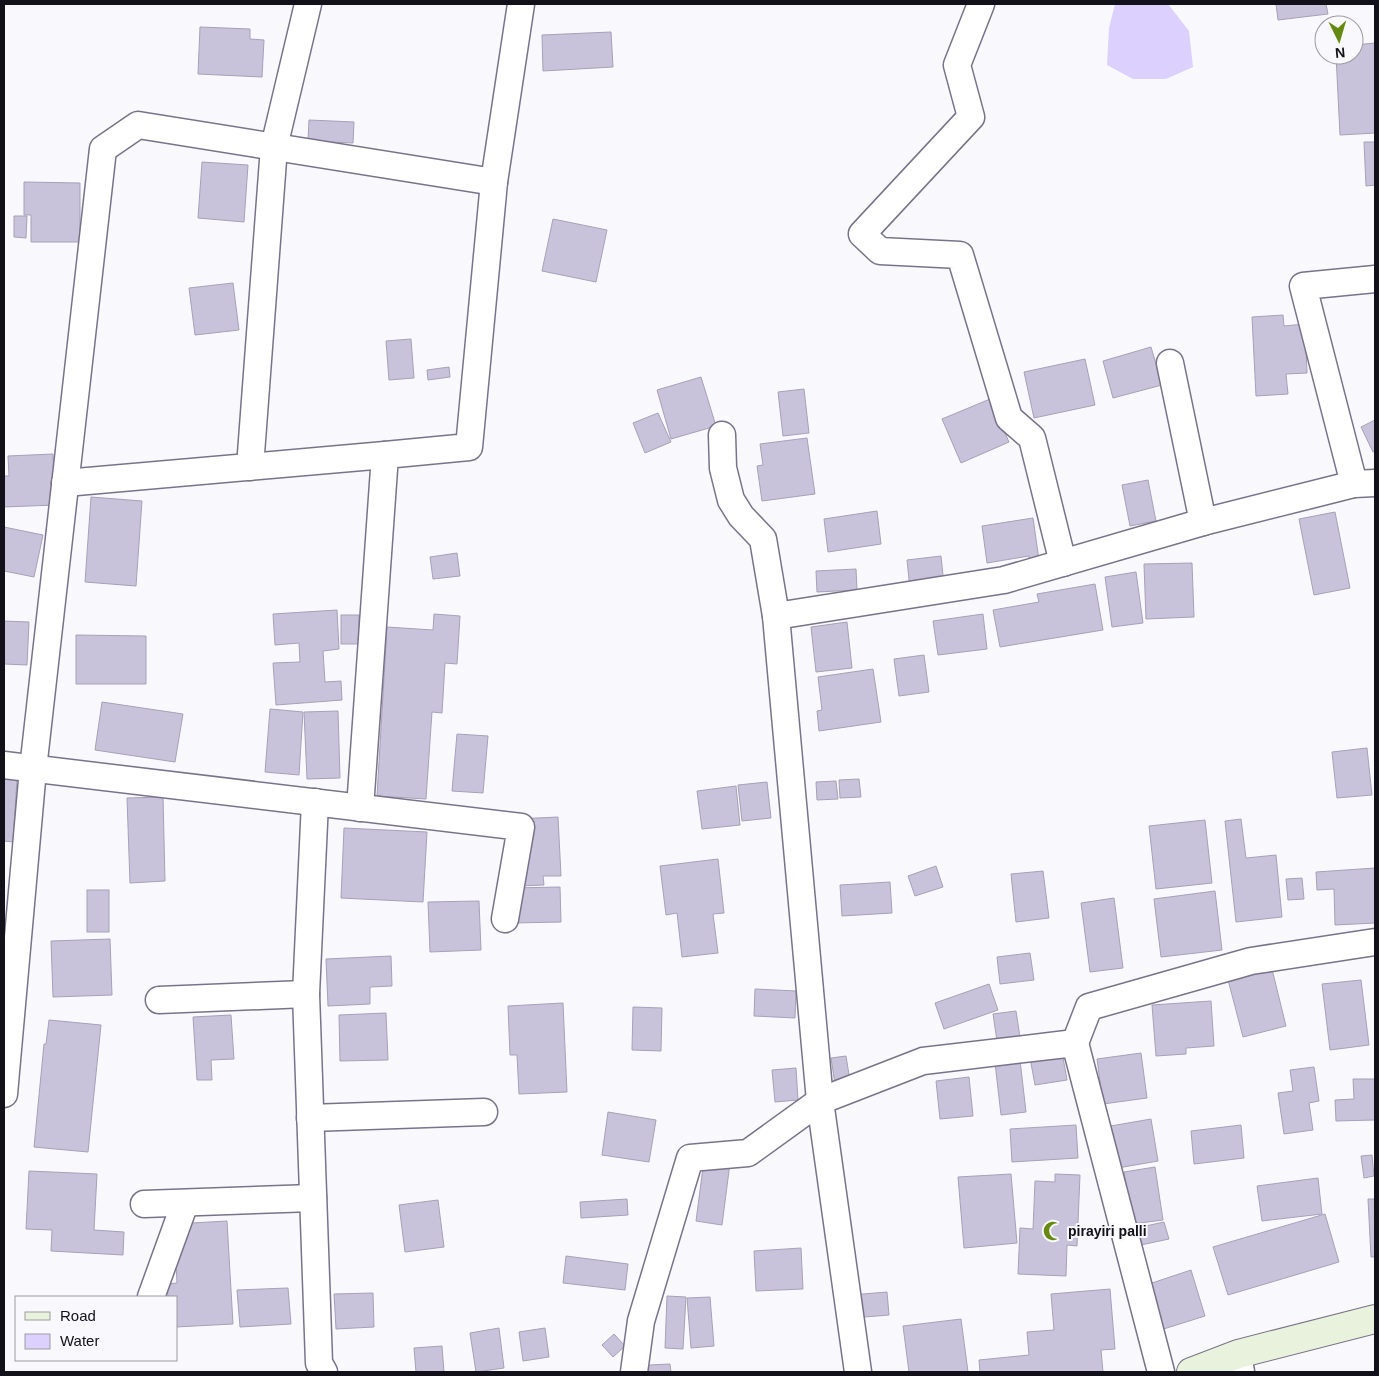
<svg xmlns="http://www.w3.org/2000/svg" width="1379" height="1376" font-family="Helvetica,sans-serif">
<rect width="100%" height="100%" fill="#f9f8fd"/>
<!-- water -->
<polygon fill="#dcd0fe" points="1115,4 1168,4 1189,31 1193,67 1166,79 1133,79 1107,65 1109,28"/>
<!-- building -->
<g fill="#c8c2da" stroke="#a7a1b8">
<polygon points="1276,4 1326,4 1328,14 1278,20"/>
<polygon points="200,27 250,29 250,39 264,40 262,77 198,74"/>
<polygon points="611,32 613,67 543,71 542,35"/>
<polygon points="1375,43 1375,133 1340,135 1336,55 1354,55 1354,45"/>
<polygon points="309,120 354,122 353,143 308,141"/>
<polygon points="1364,142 1375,142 1375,185 1366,186"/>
<polygon points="202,162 248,165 244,222 198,218"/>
<polygon points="24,182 80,183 80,242 31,242 31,215 24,215"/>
<polygon points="14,216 27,216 26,238 14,237"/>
<polygon points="553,219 607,230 596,282 542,271"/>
<polygon points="233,283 239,330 195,335 189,288"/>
<polygon points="1283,315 1284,326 1305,324 1307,373 1286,374 1288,394 1256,396 1252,317"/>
<polygon points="411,339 414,378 389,380 386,341"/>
<polygon points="1151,347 1162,385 1113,398 1103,361"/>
<polygon points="1085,359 1095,405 1034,418 1024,372"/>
<polygon points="449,367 450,377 428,380 427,370"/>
<polygon points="701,377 716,426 671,439 657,390"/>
<polygon points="804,389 809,433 783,436 778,392"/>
<polygon points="990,399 1009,442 961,463 942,419"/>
<polygon points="658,413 671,442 645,453 633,423"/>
<polygon points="1375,420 1375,451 1373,452 1361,427"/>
<polygon points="807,438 815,494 762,501 757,466 763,465 760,444"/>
<polygon points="53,454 55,505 4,507 4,476 9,476 8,456"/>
<polygon points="1148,480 1156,521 1130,526 1122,485"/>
<polygon points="91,497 142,501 136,586 85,582"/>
<polygon points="877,511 881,544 828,552 824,519"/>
<polygon points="1335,512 1350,588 1314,595 1299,519"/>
<polygon points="1033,518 1039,560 1029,561 1029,556 987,563 982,526"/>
<polygon points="4,527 43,535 34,577 4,571"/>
<polygon points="457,553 460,576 433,579 430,557"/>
<polygon points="941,556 944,585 910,589 907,560"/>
<polygon points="1192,563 1194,617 1146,619 1144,564"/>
<polygon points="856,569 857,590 817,592 816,571"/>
<polygon points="1136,572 1143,623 1112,627 1105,577"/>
<polygon points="1095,584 1103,630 1000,647 993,610 1039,602 1037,594"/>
<polygon points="337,610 339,649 323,651 325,682 341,681 342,700 276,705 273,663 300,662 299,643 275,645 273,614"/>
<polygon points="434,614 460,616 457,664 445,663 442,713 432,712 426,799 377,796 387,627 433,630"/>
<polygon points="983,614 987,649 938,655 933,621"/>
<rect x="341" y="615" width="18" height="29"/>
<polygon points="4,621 29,622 27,665 4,664"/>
<polygon points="847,622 852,668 816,672 811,627"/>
<polygon points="76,635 146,636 146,684 76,684"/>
<polygon points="924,655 929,692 899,696 894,659"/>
<polygon points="873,669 881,722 819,731 817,711 822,710 818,677"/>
<polygon points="102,702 183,714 175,762 95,750"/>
<polygon points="270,709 303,712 299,775 265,772"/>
<polygon points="338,711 340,778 307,779 304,712"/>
<polygon points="457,734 488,736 483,793 452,791"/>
<polygon points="1367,748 1372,795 1337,798 1332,752"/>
<polygon points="4,779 17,779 13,842 4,841"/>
<polygon points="859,779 861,797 840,798 839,780"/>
<polygon points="836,781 838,799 817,800 816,782"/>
<polygon points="767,782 771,818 742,821 738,785"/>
<polygon points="736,786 740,825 702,829 697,791"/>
<polygon points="163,797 165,881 130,883 127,798"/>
<polygon points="558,817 561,876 543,876 544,885 520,886 517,819"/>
<polygon points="1241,819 1246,858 1276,855 1282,917 1236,922 1225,821"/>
<polygon points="1205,820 1212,883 1156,889 1149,826"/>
<polygon points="344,828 427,832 423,902 341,898"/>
<polygon points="718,859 724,913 713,914 718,953 682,957 677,913 666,915 660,866"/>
<polygon points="936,866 943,887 915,896 908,876"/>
<polygon points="1375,868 1375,923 1335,925 1334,889 1317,890 1316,872"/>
<polygon points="1043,871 1049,918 1016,922 1011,874"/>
<polygon points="1302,878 1304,899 1288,900 1286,879"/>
<polygon points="890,882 892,913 842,916 840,885"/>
<polygon points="560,887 561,922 513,923 512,888"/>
<rect x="87" y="890" width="22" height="42"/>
<polygon points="1215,891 1222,950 1161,957 1154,899"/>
<polygon points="1114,898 1123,968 1090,972 1081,903"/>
<polygon points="479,901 481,950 430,952 428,902"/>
<polygon points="110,939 112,995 53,997 51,941"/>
<polygon points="1030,953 1034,980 1000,984 997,957"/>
<polygon points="391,956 392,986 370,987 370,1004 328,1006 326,959"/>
<polygon points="1271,965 1286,1026 1243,1037 1227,976"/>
<polygon points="1361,980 1369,1045 1330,1050 1322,984"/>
<polygon points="989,984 998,1010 944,1029 935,1003"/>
<polygon points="755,989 796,991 795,1018 754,1016"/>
<polygon points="1211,1001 1214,1046 1186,1048 1186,1054 1156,1056 1152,1005"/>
<polygon points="563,1003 567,1092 519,1094 517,1055 510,1055 508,1006"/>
<polygon points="633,1007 662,1008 661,1051 632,1050"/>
<polygon points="1016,1011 1020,1037 997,1041 993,1014"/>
<polygon points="386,1013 388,1060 340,1061 339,1015"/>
<polygon points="231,1015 234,1059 211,1060 212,1080 197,1080 193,1017"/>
<polygon points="49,1020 101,1025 88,1152 34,1147 44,1044 46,1044"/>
<polygon points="1062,1052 1067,1080 1035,1085 1030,1058"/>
<polygon points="1141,1053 1147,1098 1103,1104 1097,1059"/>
<polygon points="846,1056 850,1081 835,1084 831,1058"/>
<polygon points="1020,1060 1026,1112 1001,1115 995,1063"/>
<polygon points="1314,1067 1319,1101 1309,1103 1313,1130 1284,1134 1278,1093 1293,1091 1290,1070"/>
<polygon points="796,1068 798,1100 775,1102 772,1070"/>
<polygon points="969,1077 973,1116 940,1119 936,1081"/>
<polygon points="1353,1079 1375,1079 1375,1120 1336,1121 1335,1100 1354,1099"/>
<polygon points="608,1112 656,1120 649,1162 602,1155"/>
<polygon points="1151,1119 1158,1161 1112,1169 1105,1127"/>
<polygon points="1076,1125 1078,1158 1012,1162 1010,1129"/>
<polygon points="1241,1125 1244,1158 1194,1164 1191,1131"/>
<polygon points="1372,1155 1374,1176 1364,1178 1361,1156"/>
<polygon points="704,1160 730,1163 722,1225 696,1221"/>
<polygon points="1155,1167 1163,1220 1132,1224 1124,1172"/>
<polygon points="29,1171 97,1174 94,1230 124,1232 123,1255 51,1251 52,1230 26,1229"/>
<polygon points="1011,1174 1017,1243 964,1248 958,1177"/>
<polygon points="1055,1174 1080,1175 1077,1246 1067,1245 1066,1276 1018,1274 1020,1228 1033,1229 1035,1181 1055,1182"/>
<polygon points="1318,1178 1322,1214 1262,1221 1257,1186"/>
<polygon points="627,1199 628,1215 581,1218 580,1202"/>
<polygon points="1368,1199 1375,1199 1375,1257 1371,1257"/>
<polygon points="438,1200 444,1247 405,1252 399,1205"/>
<polygon points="1325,1214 1339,1262 1228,1295 1213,1247"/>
<polygon points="227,1221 233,1324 176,1327 176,1297 168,1297 167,1284 177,1283 174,1224"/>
<polygon points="1164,1222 1169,1239 1136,1246 1132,1229"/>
<polygon points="801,1248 803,1289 756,1291 754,1251"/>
<polygon points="566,1256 628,1264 625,1290 563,1283"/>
<polygon points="1191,1270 1205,1316 1154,1332 1140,1287"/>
<polygon points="288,1288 291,1324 240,1327 237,1290"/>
<polygon points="1110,1289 1115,1349 1101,1350 1103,1372 980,1372 979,1360 1029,1355 1027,1332 1054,1330 1051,1294"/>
<polygon points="887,1292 889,1315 852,1318 851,1295"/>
<polygon points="373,1293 374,1327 336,1329 334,1294"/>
<polygon points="667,1296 686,1297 683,1349 665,1348"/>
<polygon points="710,1297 714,1346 691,1348 687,1298"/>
<polygon points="961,1319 968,1372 909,1372 903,1326"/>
<polygon points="499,1328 504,1368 476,1372 470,1333"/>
<polygon points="545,1328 549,1357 523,1361 519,1332"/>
<polygon points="614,1334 625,1346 613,1357 602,1345"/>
<polygon points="442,1346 444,1372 416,1372 414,1348"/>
<polygon points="670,1364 671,1372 629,1372 629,1366"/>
</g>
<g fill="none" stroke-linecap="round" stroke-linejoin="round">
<defs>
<g id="minor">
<polyline points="981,4 957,65 971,117 862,234 880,251 960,255 1009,418 1032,438 1063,563"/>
<polyline points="1170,363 1203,522"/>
<polyline points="722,435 723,468 731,500 741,516 763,539 776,616 820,1101 858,1372"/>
<polyline points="250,467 274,147 308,4"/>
<polyline points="65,483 385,455"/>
<polyline points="1354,484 1303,286 1375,279"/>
<polyline points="776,616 1004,580 1203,522 1354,484 1375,483"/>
<polyline points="4,765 521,827 505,919"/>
<polyline points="315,802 306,994 319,1363 324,1372"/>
<polyline points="360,808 385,455 469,447 494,182"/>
<polyline points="159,1000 306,994"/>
<polyline points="1075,1043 1089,1007 1251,961 1375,942"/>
<polyline points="4,1094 33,769 103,149 138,125 494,182 521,4"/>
<polyline points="310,1118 484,1112"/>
<polyline points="144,1204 313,1198"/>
<polyline points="151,1297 185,1203"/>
<polyline points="1238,1354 1241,1372"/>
<polyline points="634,1372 641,1321 690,1158 748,1153 820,1101 923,1061 1075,1043 1161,1372"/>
</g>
<polyline id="secondary" points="1191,1372 1238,1354 1375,1319"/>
</defs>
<!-- minor casing -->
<use href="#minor" stroke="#797389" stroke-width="29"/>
<!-- secondary casing -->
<use href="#secondary" stroke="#797389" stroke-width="30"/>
<!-- minor -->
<use href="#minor" stroke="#fff" stroke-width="26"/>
<!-- secondary -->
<use href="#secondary" stroke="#e9f2dc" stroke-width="28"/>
</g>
<!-- icons -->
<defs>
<symbol id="mosque-bare" viewBox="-9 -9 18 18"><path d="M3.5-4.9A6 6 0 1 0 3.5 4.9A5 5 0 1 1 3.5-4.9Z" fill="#668a10" stroke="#f9f8fd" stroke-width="2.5" paint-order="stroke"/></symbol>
</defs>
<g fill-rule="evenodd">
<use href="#mosque-bare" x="1039" y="1217" width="28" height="28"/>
</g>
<g text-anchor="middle" stroke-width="4" stroke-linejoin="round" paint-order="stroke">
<!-- poi labels -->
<g font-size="14" font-weight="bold" fill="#121018" stroke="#f9f8fd" text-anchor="start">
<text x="1068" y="1236">pirayiri palli</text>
</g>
</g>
<!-- border -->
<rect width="1379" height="1376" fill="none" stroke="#121018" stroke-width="10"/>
<!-- legend -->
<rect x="15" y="1296" width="162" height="65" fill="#f9f8fd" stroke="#9d9ba1"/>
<rect x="25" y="1312" width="25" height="8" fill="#e9f2dc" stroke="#9d9ba1"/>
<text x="60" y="1321" font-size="15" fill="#121018">Road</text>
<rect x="25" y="1334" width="25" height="15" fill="#dcd0fe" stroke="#9d9ba1"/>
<text x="60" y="1346" font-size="15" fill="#121018">Water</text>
<!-- north arrow -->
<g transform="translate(1339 40) rotate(175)"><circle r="24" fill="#f9f8fd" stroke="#9d9ba1"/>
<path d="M0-4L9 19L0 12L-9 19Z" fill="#668a10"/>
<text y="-8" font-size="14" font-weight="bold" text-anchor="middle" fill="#121018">N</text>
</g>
</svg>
